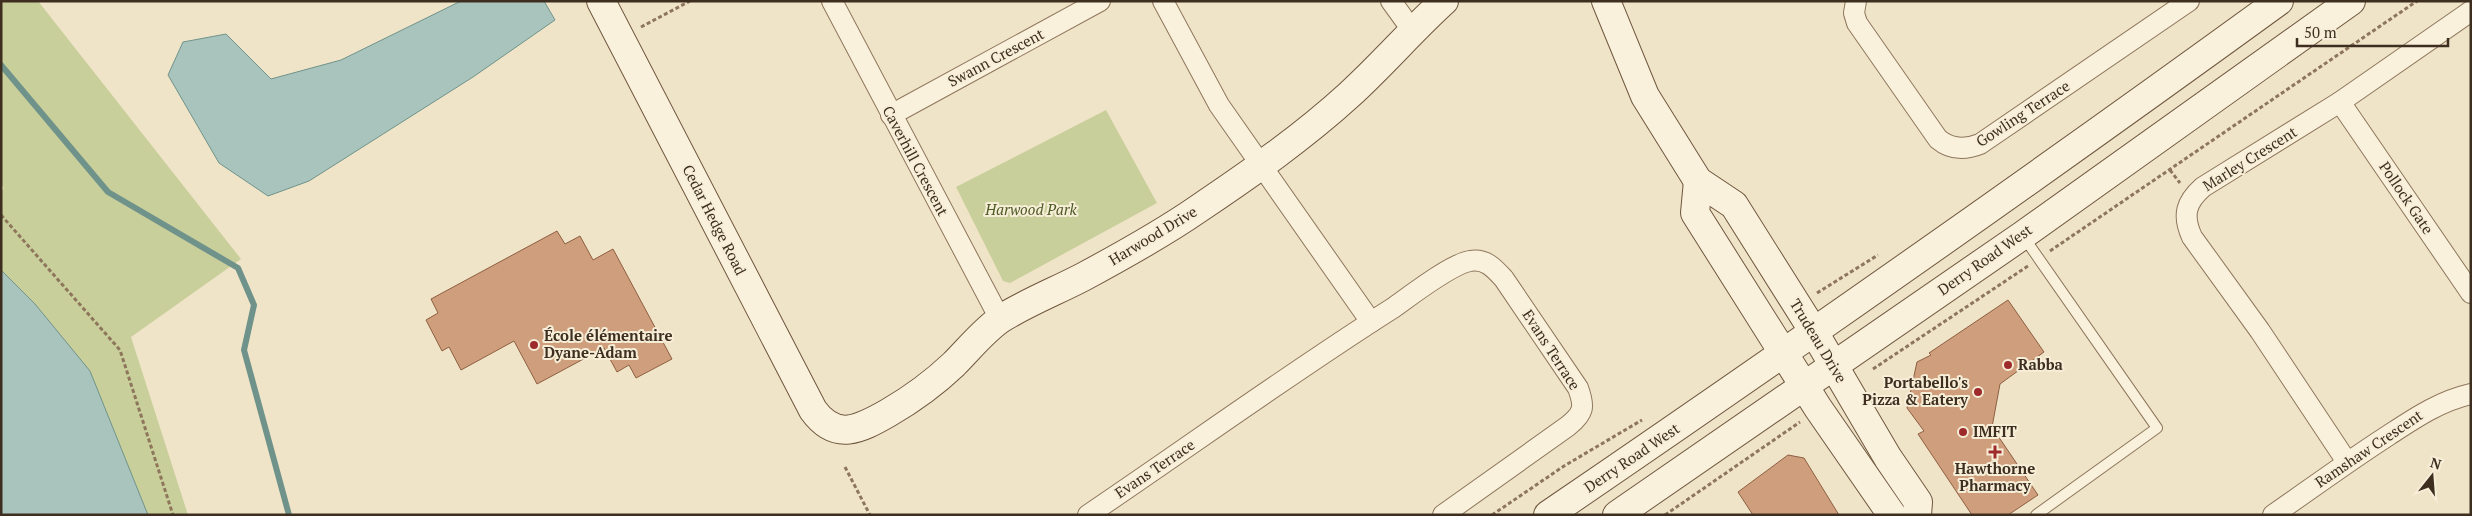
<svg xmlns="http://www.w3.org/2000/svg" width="2472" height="516" font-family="'PT Serif',serif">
<rect width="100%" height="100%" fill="#f0e4c8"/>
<!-- green -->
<g fill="#c9cf9b">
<polygon points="1,1 38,1 241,259 131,337 188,515 1,515 1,191 4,188 1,184"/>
<polygon points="1106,110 1157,203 1010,283 1003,281 956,187"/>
</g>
<!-- water -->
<g fill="#a9c4bc" stroke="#6f938a">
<polygon points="461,1 544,1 555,20 473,77 309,181 268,196 219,163 168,75 183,42 226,34 271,79 341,60"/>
<polygon points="1,270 35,304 90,371 148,515 1,515"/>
</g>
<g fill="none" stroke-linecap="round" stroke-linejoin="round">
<!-- stream -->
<polyline stroke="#6f938a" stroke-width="6" points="1,65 108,192 238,268 254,305 244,350 289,515"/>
</g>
<!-- building -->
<g fill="#cf9f7d" stroke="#8d5f41">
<polygon points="557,231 565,244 580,236 593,260 613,249 672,359 636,378 629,365 617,372 604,348 537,384 514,341 461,370 449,347 442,351 426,320 438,313 431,299"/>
<polygon points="2008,300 2044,352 2000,384 1992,427 2038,495 2008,515 1972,515 1918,434 1924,431 1907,408 1917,362 1931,355 1929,353"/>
<polygon points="1788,455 1804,458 1839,515 1753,515 1738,492"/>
</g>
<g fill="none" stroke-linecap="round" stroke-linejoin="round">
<defs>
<polyline id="lane" points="2023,236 2157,428 2036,515"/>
<g id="street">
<polyline points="832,1 1000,319"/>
<polyline points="1163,1 1219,105 1371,322"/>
<polyline points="1391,1 1412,30"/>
<path d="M 1856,1 L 1854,13 L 1857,23 L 1938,139 C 1951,150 1965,150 1980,144 L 2189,1"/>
<polyline points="2340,102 2471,293"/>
<polyline points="891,115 1100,1"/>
<path d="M 2347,462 L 2260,331 L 2192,237 C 2182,215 2186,202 2203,187 L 2340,102 L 2471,11"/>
<path d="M 1088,515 C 1190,446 1289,374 1393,308 C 1410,296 1451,264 1470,261 C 1486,258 1495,269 1504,279 L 1578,388 C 1585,407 1584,413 1568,426 L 1443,515"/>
<path d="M 2273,515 C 2312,488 2350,460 2389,435 C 2415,418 2440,401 2471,394"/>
</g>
<g id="secondary">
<path d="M 601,1 L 813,410 C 836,442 860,429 888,413 C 912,399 934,383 954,364 C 969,349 985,329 1002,318 C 1028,302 1056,291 1083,277 C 1122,256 1162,234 1198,209 C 1250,174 1303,137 1349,95 C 1382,65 1411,31 1444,1"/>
<polyline points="1606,1 1645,96 1698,181 1734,205 1814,332 1888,458 1918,502 1917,515"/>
<polyline points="1698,181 1695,213 1818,408 1892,515"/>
<path d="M 1548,515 C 1794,347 2038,176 2279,1"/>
<polyline points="1617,515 2023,235 2351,1"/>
</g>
</defs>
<!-- lane casing -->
<use href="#lane" stroke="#8d765c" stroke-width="12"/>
<!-- street casing -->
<use href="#street" stroke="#8d765c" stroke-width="22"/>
<!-- secondary casing -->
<use href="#secondary" stroke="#6f573f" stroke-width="30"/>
<!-- path -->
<g stroke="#8d765c" stroke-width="3" stroke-dasharray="4 2.5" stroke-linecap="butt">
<polyline points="641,27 690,1"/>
<polyline points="2170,170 2180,183"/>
<polyline points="1,215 120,350 173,515"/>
<polyline points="2050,251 2417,1"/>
<polyline points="1817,293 1878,255"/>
<polyline points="1873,369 2028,266"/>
<polyline points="845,467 870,515"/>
<polyline points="1492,515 1564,466 1642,420"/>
<polyline points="1665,515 1800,422"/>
</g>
<!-- lane -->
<use href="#lane" stroke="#faf1dc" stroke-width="10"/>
<!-- street -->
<use href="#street" stroke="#faf1dc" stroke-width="20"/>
<!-- secondary -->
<use href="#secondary" stroke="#faf1dc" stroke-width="28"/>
</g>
<!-- markers -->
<g fill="#9e2a2b" stroke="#f7eed8" stroke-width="2">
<circle cx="534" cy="345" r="5"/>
<circle cx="2008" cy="365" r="5"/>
<circle cx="1978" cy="392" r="5"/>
<circle cx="1963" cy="432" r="5"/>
<path d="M1992.5 444.5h5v5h5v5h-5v5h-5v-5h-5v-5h5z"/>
</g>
<g text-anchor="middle" stroke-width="4" stroke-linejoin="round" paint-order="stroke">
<!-- street labels -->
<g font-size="15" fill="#3d2e20" stroke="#f7eed8">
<text transform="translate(996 58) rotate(-28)" y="5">Swann Crescent</text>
<text transform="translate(2023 114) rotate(-33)" y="5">Gowling Terrace</text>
<text transform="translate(2250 159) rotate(-32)" y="5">Marley Crescent</text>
<text transform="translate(915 161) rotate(62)" y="5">Caverhill Crescent</text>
<text transform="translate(2406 198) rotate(56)" y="5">Pollock Gate</text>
<text transform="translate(714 220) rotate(63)" y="5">Cedar Hedge Road</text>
<text transform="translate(1153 236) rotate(-31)" y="5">Harwood Drive</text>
<text transform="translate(1985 260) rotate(-35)" y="5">Derry Road West</text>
<text transform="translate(1818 341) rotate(59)" y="5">Trudeau Drive</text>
<text transform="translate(1551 350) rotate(57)" y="5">Evans Terrace</text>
<text transform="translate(2369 449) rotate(-34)" y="5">Ramshaw Crescent</text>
<text transform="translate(1632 458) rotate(-34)" y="5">Derry Road West</text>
<text transform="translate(1155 469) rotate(-34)" y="5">Evans Terrace</text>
</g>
<!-- park labels -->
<g font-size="15" font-style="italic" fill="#4d5a26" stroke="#f7eed8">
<text x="1031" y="215">Harwood Park</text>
</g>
<!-- poi labels -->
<g font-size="15" font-weight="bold" fill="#3d2e20" stroke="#f7eed8" text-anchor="start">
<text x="544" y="341">École élémentaire<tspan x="544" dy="17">Dyane-Adam</tspan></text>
<text x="2018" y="370">Rabba</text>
<text x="1968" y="388" text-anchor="end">Portabello's<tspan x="1968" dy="17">Pizza &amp; Eatery</tspan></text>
<text x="1973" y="437">IMFIT</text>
<text x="1995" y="474" text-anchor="middle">Hawthorne<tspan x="1995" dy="17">Pharmacy</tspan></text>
</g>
</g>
<!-- border -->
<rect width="2472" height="516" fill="none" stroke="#3d2e20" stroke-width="5"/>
<!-- north arrow -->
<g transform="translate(2432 476) rotate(17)" stroke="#f7eed8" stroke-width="4" paint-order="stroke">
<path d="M0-4L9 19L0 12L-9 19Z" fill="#3d2e20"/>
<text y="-8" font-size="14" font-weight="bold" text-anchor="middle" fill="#3d2e20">N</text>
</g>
<!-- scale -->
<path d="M2297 38v8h151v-8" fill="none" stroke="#3d2e20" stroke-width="2.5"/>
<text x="2304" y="38" font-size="15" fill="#3d2e20" stroke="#f7eed8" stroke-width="4" paint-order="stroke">50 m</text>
</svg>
